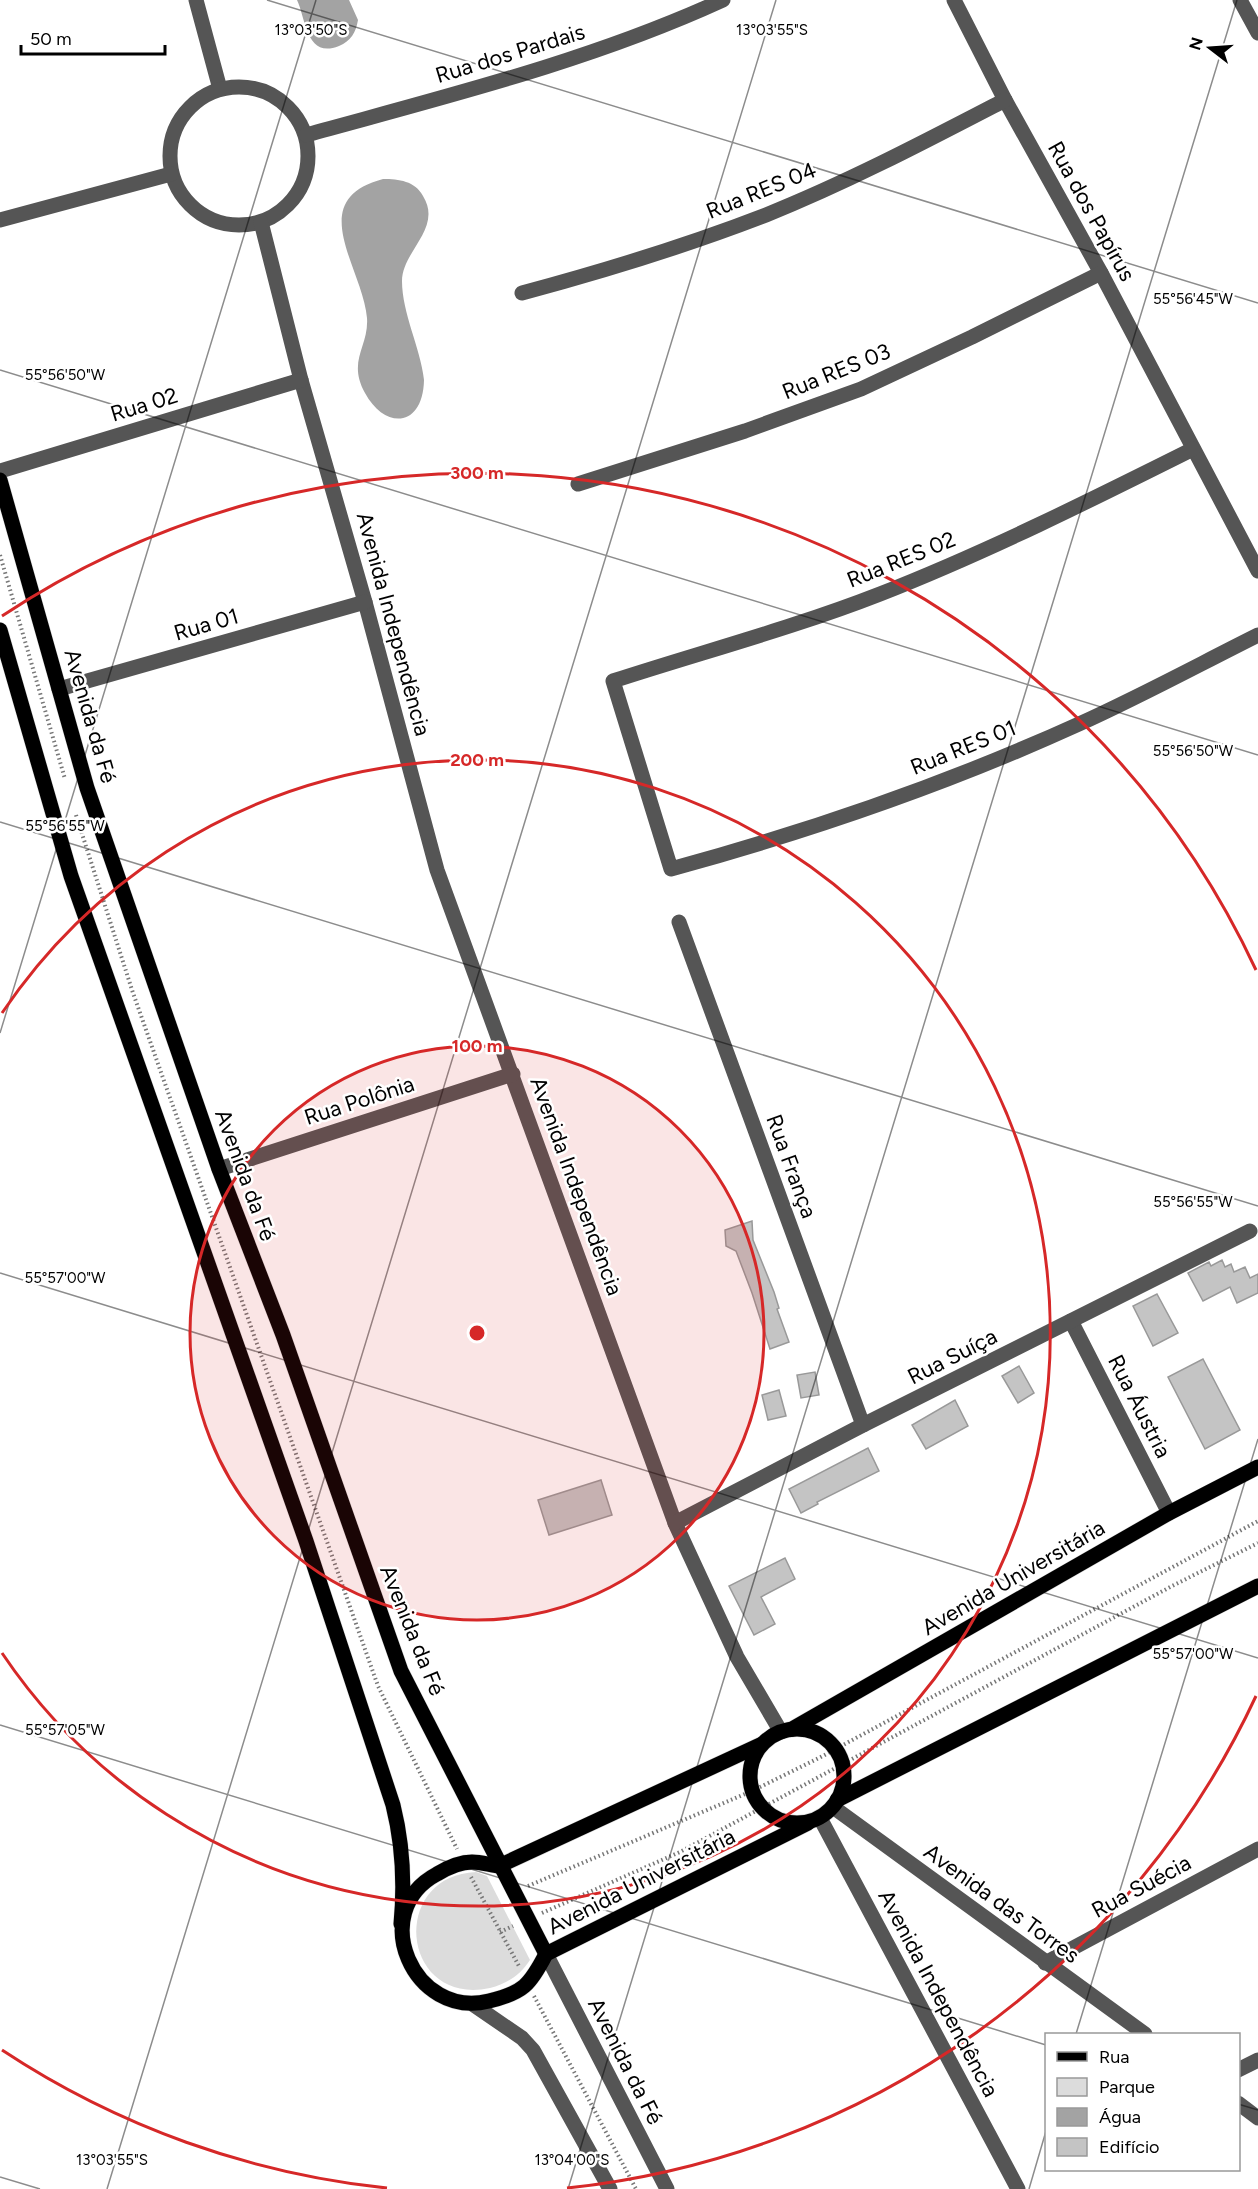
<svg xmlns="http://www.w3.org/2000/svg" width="1258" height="2189" font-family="Figtree,sans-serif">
<rect width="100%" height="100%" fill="#fff"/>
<!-- green -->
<path fill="#dcdcdc" d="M 476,1872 L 487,1876 L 530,1960 C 520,1975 507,1984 490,1988 C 401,2007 388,1876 476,1872 Z"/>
<!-- water -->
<g fill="#a3a3a3">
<path d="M 297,0 L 349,0 L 358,20 C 356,32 351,41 339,46 C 306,59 306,19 297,0 Z"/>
<path d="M 383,179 C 399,179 415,181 423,196 C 443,228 402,251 402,281 C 402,313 420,347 424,380 C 423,428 385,430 365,393 C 347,360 369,347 367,318 C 363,268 303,200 383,179 Z"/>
</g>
<!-- building -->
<g fill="#c4c4c4" stroke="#999" stroke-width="1.5">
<polygon points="752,1221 753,1240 774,1292 779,1308 777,1309 789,1342 770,1349 752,1293 736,1251 726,1246 725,1230"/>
<polygon points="1222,1260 1225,1267 1231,1264 1234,1272 1245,1267 1250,1278 1258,1274 1258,1293 1237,1303 1230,1287 1203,1301 1188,1273 1209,1262 1211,1266"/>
<polygon points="1157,1294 1178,1333 1153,1346 1133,1306"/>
<polygon points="1203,1359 1240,1430 1205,1449 1168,1377"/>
<polygon points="1019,1366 1034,1393 1018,1403 1002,1376"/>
<polygon points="815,1372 819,1395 801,1398 797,1375"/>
<polygon points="779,1390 786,1416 768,1420 762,1395"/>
<polygon points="955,1400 968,1426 926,1449 912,1425"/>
<polygon points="868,1448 879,1471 817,1502 818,1504 801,1513 789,1489"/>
<polygon points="601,1480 612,1515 549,1535 538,1500"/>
<polygon points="785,1558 795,1579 761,1597 775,1624 754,1635 729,1586"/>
</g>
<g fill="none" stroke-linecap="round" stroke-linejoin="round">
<defs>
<g id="major">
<polyline points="0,480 87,788 219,1169 283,1335 401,1671 546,1954"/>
<path d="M 0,630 L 71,876 L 306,1541 L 393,1805 C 403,1845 405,1882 401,1924"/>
<polyline points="792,1729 1169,1513 1258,1467"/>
<circle cx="797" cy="1776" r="47"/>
<path d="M 762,1744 L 499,1866 C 490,1865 481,1862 472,1862 C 460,1862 447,1868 437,1874 C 366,1912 414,2020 489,2001 C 523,1993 530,1985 546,1954 L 808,1823"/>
<polyline points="837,1800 1258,1586"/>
</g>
</defs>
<!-- major casing -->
<use href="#major" stroke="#dbdbdb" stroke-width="16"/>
<!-- path -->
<g stroke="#777" stroke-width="4" stroke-dasharray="1.5 3" stroke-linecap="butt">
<polyline points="0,555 65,779"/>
<polyline points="76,815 133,993 378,1686 457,1849"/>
<polyline points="471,1877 520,1968"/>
<polyline points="528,1886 752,1791 819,1758 1258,1521"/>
<polyline points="542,1913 680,1852 1172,1586 1258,1543"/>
<polyline points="500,1932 513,1926"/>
<polyline points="534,1996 636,2189"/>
</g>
<!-- minor -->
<g stroke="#555" stroke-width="15">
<polyline points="196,0 220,89"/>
<polyline points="954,0 1005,100 1101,273 1258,571"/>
<polyline points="1240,0 1258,33"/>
<circle cx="239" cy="156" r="69"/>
<path d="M 306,135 C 447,96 590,61 723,0"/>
<polyline points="0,220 171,174"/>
<polyline points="261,222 301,380 365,602 437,870 675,1523 737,1657 781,1732"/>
<path d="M 522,293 C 604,271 686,246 766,215 C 848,182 926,141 1005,100"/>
<path d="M 1193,449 C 1091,500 987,552 880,594 C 793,628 702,652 613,681 L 671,869 C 810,831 947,784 1079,724 C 1139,697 1198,665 1258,635"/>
<polyline points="0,471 301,380"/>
<polyline points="578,484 745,431 861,389 972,337 1101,273"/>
<polyline points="59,689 365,602"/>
<polyline points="679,922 863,1425"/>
<polyline points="219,1169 513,1074"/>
<polyline points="1071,1321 1169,1513"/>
<polyline points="675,1523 863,1425 1250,1231"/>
<polyline points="833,1807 1145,2034"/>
<polyline points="820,1818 1018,2189"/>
<polyline points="546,1954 667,2189"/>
<polyline points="1045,1963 1258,1849"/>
<polyline points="474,2005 522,2038 533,2050 610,2189"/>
<polyline points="1238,2070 1258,2060"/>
<polyline points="1238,2103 1258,2118"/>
</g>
<!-- major -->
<use href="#major" stroke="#000" stroke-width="15"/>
</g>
<!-- ticks -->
<path fill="none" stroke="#000" stroke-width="1.5" stroke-opacity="0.45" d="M 267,0 L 1258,303M 0,370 L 1258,755M 0,822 L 1258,1206M 0,1033 L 316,0M 0,1273 L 1258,1658M 0,1725 L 1046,2045M 1076,2034 L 1258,1439M 1238,2104 L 1258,2110M 0,2177 L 40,2189M 107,2189 L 776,0M 568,2189 L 1237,0M 1029,2189 L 1046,2131"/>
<!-- distance rings -->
<circle cx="477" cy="1333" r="287" fill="#d62828" fill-opacity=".12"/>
<g fill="none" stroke="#d62828" stroke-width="3">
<circle cx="477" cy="1333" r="287"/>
<path d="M2 1013A573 573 0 1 1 2 1653"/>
<path d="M1256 1696A860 860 0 0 1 567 2188M387 2188A860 860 0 0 1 2 2050M2 616A860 860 0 0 1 1256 970"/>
</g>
<g text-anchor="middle" stroke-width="5" stroke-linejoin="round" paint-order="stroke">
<!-- street labels -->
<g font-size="22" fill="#000" stroke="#fff">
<text transform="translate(510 53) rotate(-17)" y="8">Rua dos Pardais</text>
<text transform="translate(761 190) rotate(-22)" y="8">Rua RES 04</text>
<text transform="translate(1092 211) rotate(61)" y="8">Rua dos Papírus</text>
<text transform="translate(836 371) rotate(-22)" y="8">Rua RES 03</text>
<text transform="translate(144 404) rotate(-17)" y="8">Rua 02</text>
<text transform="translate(901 559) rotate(-22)" y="8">Rua RES 02</text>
<text transform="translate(206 624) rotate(-16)" y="8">Rua 01</text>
<text transform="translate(394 624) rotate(75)" y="8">Avenida Independência</text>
<text transform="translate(91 716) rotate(74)" y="8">Avenida da Fé</text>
<text transform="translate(963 747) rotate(-22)" y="8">Rua RES 01</text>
<text transform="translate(359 1100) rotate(-18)" y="8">Rua Polônia</text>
<text transform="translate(792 1166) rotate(70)" y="8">Rua França</text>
<text transform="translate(246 1175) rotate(70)" y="8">Avenida da Fé</text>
<text transform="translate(577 1186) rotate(70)" y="8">Avenida Independência</text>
<text transform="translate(952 1356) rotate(-27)" y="8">Rua Suíça</text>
<text transform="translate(1140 1406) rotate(63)" y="8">Rua Áustria</text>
<text transform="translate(1013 1577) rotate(-30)" y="8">Avenida Universitária</text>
<text transform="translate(413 1630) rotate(68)" y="8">Avenida da Fé</text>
<text transform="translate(641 1881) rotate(-27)" y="8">Avenida Universitária</text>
<text transform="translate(1141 1886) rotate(-28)" y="8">Rua Suécia</text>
<text transform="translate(1002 1903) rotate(36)" y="8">Avenida das Torres</text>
<text transform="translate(939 1993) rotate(62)" y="8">Avenida Independência</text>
<text transform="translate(626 2061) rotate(63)" y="8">Avenida da Fé</text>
</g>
</g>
<g font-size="15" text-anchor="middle" fill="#000" stroke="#fff" stroke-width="5" stroke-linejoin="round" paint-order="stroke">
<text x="311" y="35">13°03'50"S</text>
<text x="772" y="35">13°03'55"S</text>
<text x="1193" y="304">55°56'45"W</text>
<text x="65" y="380">55°56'50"W</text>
<text x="1193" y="756">55°56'50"W</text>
<text x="65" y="831">55°56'55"W</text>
<text x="1193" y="1207">55°56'55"W</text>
<text x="65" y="1283">55°57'00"W</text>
<text x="1193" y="1659">55°57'00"W</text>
<text x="65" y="1735">55°57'05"W</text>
<text x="112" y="2165">13°03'55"S</text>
<text x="572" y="2165">13°04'00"S</text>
</g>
<circle cx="477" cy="1333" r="9" fill="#d62828" stroke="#fff" stroke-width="3"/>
<g font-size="18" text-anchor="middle" font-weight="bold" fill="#d62828" stroke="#fff" stroke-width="5" stroke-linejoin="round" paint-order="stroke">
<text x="477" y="479">300 m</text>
<text x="477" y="766">200 m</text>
<text x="477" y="1052">100 m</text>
</g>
<!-- legend -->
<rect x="1045" y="2033" width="195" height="138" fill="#ffffff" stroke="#999999" stroke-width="1.5"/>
<rect x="1057" y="2052" width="30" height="9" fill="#000000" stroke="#999999" stroke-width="1.5"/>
<text x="1099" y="2063" font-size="18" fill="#000000">Rua</text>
<rect x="1057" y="2078" width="30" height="18" fill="#dcdcdc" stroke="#999999" stroke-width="1.5"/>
<text x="1099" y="2093" font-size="18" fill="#000000">Parque</text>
<rect x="1057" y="2108" width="30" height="18" fill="#a3a3a3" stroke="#999999" stroke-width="1.5"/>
<text x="1099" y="2123" font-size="18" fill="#000000">Água</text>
<rect x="1057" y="2138" width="30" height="18" fill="#c4c4c4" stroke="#999999" stroke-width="1.5"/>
<text x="1099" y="2153" font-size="18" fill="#000000">Edifício</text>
<!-- north arrow -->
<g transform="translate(1210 48) rotate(287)" stroke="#ffffff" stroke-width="4.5" paint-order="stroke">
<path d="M0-4.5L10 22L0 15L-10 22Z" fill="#000000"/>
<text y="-9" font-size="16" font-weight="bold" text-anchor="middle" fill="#000000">N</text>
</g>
<!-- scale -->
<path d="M21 45v9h144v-9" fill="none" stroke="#000000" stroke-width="3"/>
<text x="30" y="45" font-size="18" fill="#000000" stroke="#ffffff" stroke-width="4.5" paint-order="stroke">50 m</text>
</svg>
